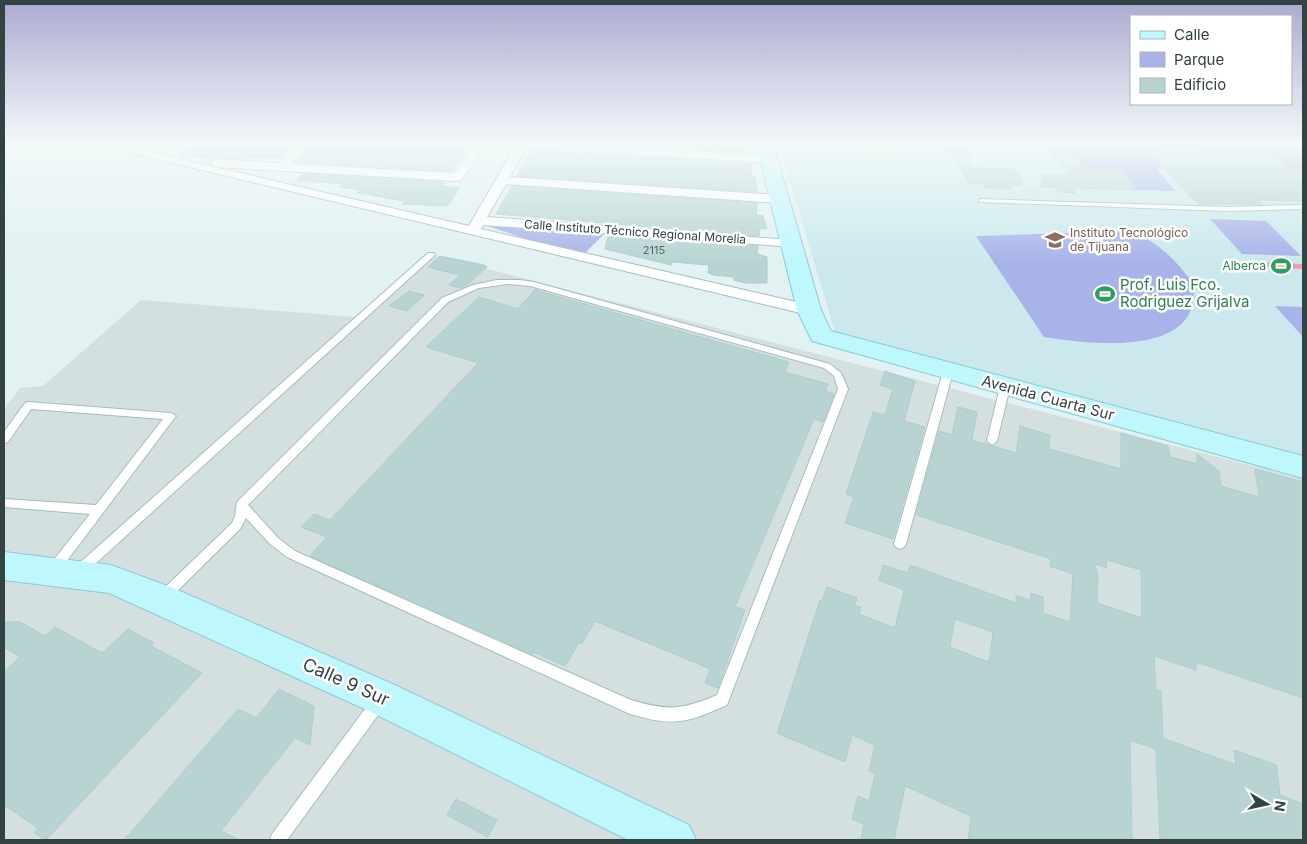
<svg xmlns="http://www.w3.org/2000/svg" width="1307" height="844" font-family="Inter,sans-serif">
<rect width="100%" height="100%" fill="#e2f1f2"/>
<!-- industrial -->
<polygon fill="#d4e0e0" points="429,254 1303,479 1303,840 4,840 4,409 20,388 43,386 141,300 356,317"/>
<!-- education -->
<polygon fill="#cbe9ec" points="779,143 1303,143 1303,458 836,336"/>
<!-- green -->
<g fill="#a8b3e9">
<polygon points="1064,143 1295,143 1303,147 1303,169 1157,169 1175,191 1138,190 1120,169 1081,168 1075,160 1052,159 1050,156 1053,154 1073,155"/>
<polygon points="1210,219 1266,221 1301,256 1242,254"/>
<polygon points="478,223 606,232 581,257"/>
<path d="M 1133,231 C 1162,246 1176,260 1195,286 C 1193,297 1193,310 1186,319 C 1159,353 1081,343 1044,337 L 976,236 Z"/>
<polygon points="1275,306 1303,307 1303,337"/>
</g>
<!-- parking -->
<polygon fill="#dbe2e2" points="847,143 890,143 900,159 856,160"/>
<!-- water -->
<polygon fill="#f39aad" points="1256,262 1303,264 1303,269 1261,267"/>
<!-- building -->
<g fill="#b7d4d3" stroke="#aacfce" fill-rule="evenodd">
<polygon points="194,143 297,143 281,158 204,158 180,155"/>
<polygon points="314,143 448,145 445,149 465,149 463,152 465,152 452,171 296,162"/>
<polygon points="605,143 748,143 749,153"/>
<polygon points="930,143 969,143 970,168 1014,169 1023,182 1020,182 1021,185 1008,185 1011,188 985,188 983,183 970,183 970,185 952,154"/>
<polygon points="1045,143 1064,143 1084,168 1120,169 1138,190 1075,188 1072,188 1076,193 1059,192 1055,187 1041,187 1042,175 1068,176 1069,169 1061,166"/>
<polygon points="1225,143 1259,143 1290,169 1303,169 1303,201 1257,200 1262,204 1198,204 1143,147 1234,152"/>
<polygon points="532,150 751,164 751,176 755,176 757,192 517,176"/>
<polygon points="303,174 444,182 442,186 460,188 447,206 402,204 405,201 358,193 361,190 340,187 343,184 297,180"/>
<polygon points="512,186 757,203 756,215 763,216 767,229 760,228 759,236 496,214"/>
<polygon points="608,236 758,246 757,254 767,257 767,283 745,283 734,280 734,277 714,275 708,273 709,265 672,262 671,265 605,249"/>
<polygon points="440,256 484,265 487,267 467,285 460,288 449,285 460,275 428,267"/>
<polygon points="535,290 789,362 785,372 828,384 825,391 834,394 823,422 814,419 735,607 745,610 718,688 705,683 710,669 595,621 582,644 579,643 565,666 533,652 532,654 310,556 327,537 301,527 314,514 330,520 478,363 426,347 479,297 518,309"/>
<polygon points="409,291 424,295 407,311 389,306"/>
<polygon points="885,371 915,381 904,421 925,427 893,539 845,523 854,497 846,494 873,412 885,415 893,389 880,385"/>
<path d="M 958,407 L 977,412 L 972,440 L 1016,453 L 1020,426 L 1050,435 L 1049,449 L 1121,469 L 1121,433 L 1168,446 L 1170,457 L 1197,464 L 1197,454 L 1219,471 L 1221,486 L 1259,497 L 1255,469 L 1303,482 L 1303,698 L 1196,662 L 1196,670 L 1154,656 L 1156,689 L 1161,691 L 1163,738 L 1236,765 L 1234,750 L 1276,765 L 1280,795 L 1303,804 L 1303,840 L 1160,840 L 1156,749 L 1130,740 L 1132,840 L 968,840 L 971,816 L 905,786 L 894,840 L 861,840 L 864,824 L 852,819 L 858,796 L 869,801 L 875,774 L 869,771 L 875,745 L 852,735 L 845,762 L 777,733 L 820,600 L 822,601 L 827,587 L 857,598 L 855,605 L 861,607 L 859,614 L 895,628 L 904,590 L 879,580 L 883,565 L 908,573 L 910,565 L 1016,603 L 1016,596 L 1030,600 L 1031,593 L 1043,597 L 1043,613 L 1070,622 L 1073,574 L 1050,566 L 1051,559 L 916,515 L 939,431 L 952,435 ZM 1107,560 L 1141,570 L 1142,618 L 1097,603 L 1098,575 L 1094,563 L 1106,568 ZM 955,619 L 993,632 L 989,662 L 950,647 Z"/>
<polygon points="4,622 20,622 45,636 55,627 102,653 128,629 154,643 151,646 202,673 46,840 34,833 38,828 4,805 4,672 20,657 4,647"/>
<polygon points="279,689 314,706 310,745 295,738 221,831 239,840 124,840 238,709 256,718"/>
<polygon points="456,799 497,820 488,837 447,815"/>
</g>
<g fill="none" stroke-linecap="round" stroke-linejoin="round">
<defs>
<g id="lane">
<polygon points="1298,143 1303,143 1303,147"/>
<polygon points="981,199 1227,207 1303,205 1303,209 1227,211 979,202 979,200"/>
<polygon points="428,253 434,253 435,255 83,575 79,576 75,575 73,571 75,567"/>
<path d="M 497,280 L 519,280 L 534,282 L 830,364 L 841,373 L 848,389 L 727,705 C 686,723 674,727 630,714 L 287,557 L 270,544 L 246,518 L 240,529 L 167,601 L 163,602 L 159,601 L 157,597 L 159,593 L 232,523 L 235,516 L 237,502 L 442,298 L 473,285 ZM 508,284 L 530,286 L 824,368 L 834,376 L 838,389 L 717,695 C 682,710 668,711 631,700 L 295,551 L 278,538 L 248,505 L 448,302 L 479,288 Z"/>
<polygon points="948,369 953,372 906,544 904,547 900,549 896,547 894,544 943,372"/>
<polygon points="1005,384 1010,387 997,441 992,445 987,441 1000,387"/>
<polygon points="28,402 171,413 176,416 57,574 53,575 49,574 47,570 49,566 90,514 4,507 4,499 96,505 163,419 31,409 8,442 4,443 4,432 25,403"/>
<polygon points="379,695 384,697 386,702 384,707 287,840 270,840 272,834 374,697"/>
</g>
<g id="street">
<polygon points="89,143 111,143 469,226 517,143 569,143 768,156 772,157 774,160 772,163 526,148 510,177 779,195 786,199 779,203 506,184 487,217 790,240 795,241 797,244 795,247 483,225 481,229 809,305 817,310 809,315"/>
<polygon points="300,143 312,143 292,164 454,173 476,145 475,143 488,145 461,180 457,181 216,167 210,163 216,159 279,163"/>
</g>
<g id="secondary">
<polygon points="756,143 773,143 821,310 831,331 1303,456 1303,478 812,341 797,310"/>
<polygon points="4,552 111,565 173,588 395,685 689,825 696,840 628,840 369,711 109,593 4,580"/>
</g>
</defs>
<!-- lane casing -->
<use href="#lane" stroke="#a4bdbd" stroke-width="2"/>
<!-- street casing -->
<use href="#street" stroke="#a4bdbd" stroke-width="2"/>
<!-- secondary casing -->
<use href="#secondary" stroke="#8dcad1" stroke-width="2"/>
<!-- lane -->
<use href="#lane" fill="#fff" fill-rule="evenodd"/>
<!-- street -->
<use href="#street" fill="#fff" fill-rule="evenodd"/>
<!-- secondary -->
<use href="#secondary" fill="#bff7ff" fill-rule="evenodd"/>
</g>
<!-- sky -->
<linearGradient id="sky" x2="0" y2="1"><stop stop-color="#acaad0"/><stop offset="0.55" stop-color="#f2f9f9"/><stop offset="1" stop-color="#f2f9f9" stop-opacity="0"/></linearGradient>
<rect width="1307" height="262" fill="url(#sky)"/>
<!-- icons -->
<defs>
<symbol id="university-bare" viewBox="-9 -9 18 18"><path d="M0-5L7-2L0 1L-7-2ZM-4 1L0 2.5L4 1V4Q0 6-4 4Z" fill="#8d6e63" stroke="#fff" stroke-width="2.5" paint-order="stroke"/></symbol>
<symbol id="stadium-bare" viewBox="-9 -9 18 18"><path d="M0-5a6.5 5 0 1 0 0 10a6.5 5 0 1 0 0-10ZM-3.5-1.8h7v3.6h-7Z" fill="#2e9e5b" stroke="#fff" stroke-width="2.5" paint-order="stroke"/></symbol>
</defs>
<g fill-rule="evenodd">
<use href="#university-bare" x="1041" y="226" width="28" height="28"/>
<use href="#stadium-bare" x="1267" y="252" width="28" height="28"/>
<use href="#stadium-bare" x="1091" y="280" width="28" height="28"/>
</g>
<g text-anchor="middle" stroke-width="5" stroke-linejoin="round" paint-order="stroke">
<!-- far-number labels -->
<g font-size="11" fill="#536767">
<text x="654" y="254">2115</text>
</g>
<!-- far-street labels -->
<g font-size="12" fill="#324343" stroke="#fff">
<text transform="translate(635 232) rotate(4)" y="4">Calle Instituto Técnico Regional Morelia</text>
</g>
<!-- far-education labels -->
<g font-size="12" fill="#785e54" stroke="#fff" text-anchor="start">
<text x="1070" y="237">Instituto Tecnológico<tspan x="1070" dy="14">de Tijuana</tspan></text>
</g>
<!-- far-leisure labels -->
<g font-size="12" fill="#27864d" stroke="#fff" text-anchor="end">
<text x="1266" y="270">Alberca</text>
</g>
<!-- leisure labels -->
<g font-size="15" fill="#27864d" stroke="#fff" text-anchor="start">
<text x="1120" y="290">Prof. Luis Fco.<tspan x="1120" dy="17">Rodriguez Grijalva</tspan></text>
</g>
<!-- street labels -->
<g font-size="15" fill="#324343" stroke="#fff">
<text transform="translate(1048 398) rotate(15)" y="5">Avenida Cuarta Sur</text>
</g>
<!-- near-street labels -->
<g font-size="18" fill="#324343" stroke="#fff">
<text transform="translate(346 682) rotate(24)" y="6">Calle 9 Sur</text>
</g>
</g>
<!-- border -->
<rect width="1307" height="844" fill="none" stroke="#324343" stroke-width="10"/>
<!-- legend -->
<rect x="1130" y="15" width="162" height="90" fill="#ffffff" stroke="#adb4b4"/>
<rect x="1140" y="31" width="25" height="8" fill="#bff7ff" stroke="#adb4b4"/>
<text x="1174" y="40" font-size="15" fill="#324343">Calle</text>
<rect x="1140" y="52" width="25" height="15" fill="#a8b3e9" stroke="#adb4b4"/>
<text x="1174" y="65" font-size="15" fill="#324343">Parque</text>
<rect x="1140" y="78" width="25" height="15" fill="#b7d4d3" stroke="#adb4b4"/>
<text x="1174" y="90" font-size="15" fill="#324343">Edificio</text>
<!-- north arrow -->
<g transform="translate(1267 804) rotate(99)" stroke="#ffffff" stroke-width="4" paint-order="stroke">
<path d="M0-4L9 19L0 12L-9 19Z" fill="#324343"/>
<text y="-8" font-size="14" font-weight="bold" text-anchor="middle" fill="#324343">N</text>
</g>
</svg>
